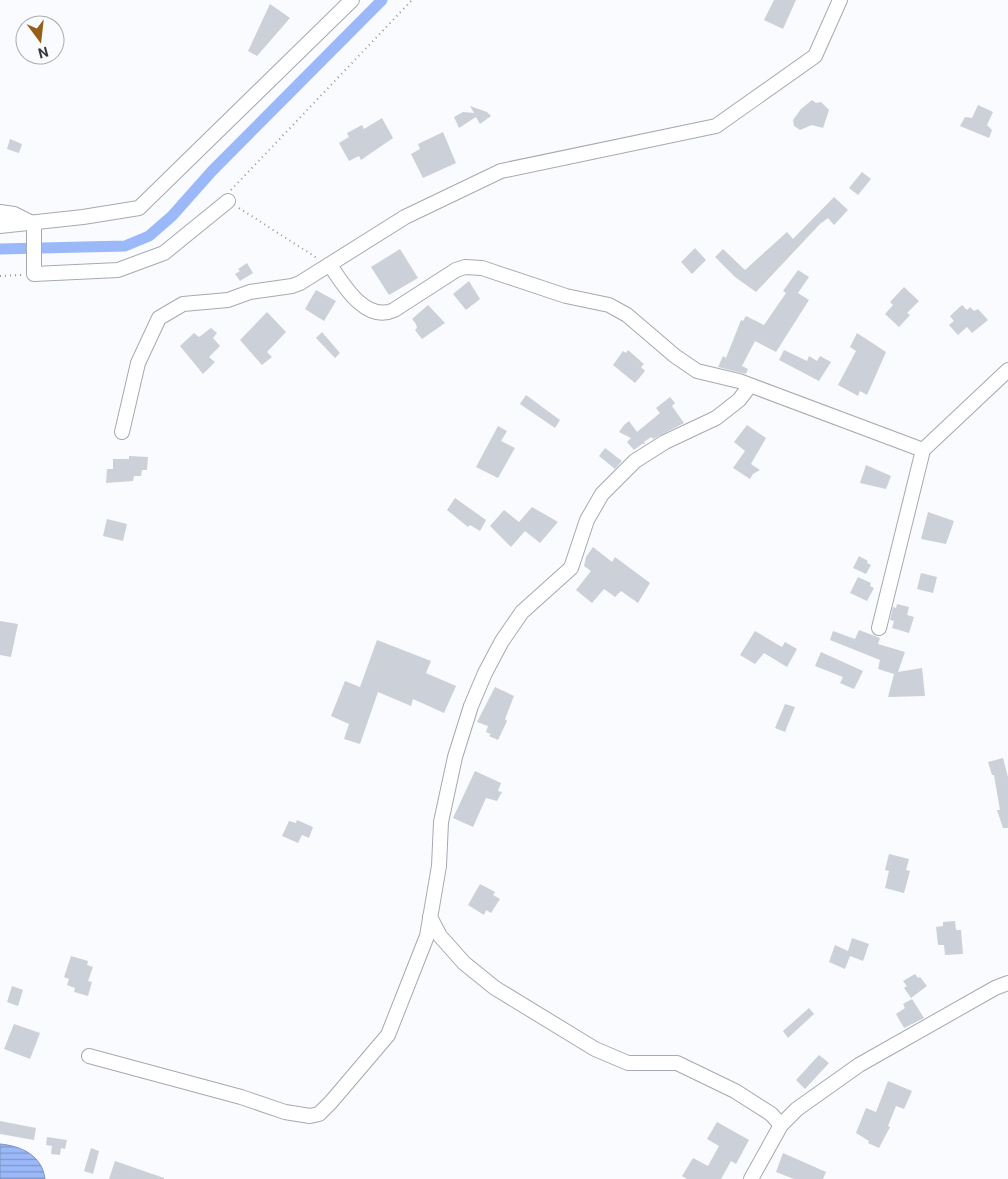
<svg xmlns="http://www.w3.org/2000/svg" width="1008" height="1179" font-family="Roboto,sans-serif">
<defs>
<pattern id="water-rules" width="6" height="5" patternUnits="userSpaceOnUse" patternTransform="scale(1.25)"><rect width="6" height="5" fill="#9bb8f8"/><path d="M0 2.5h6" fill="none" stroke="#7f97ca"/></pattern>
</defs>
<rect width="100%" height="100%" fill="#fafbfe"/>
<!-- water -->
<path fill="url(#water-rules)" stroke="#7d92bf" d="M 0,1144 C 21,1146 42,1155 45,1179 L 0,1179 Z"/>
<g fill="none" stroke-linecap="round" stroke-linejoin="round">
<!-- canal -->
<polyline stroke="#9bb8f8" stroke-width="11" points="0,249 125,246 149,236 172,216 212,171 382,0"/>
</g>
<!-- building -->
<g fill="#ccd0d8">
<polygon points="774,0 796,0 783,29 764,20"/>
<polygon points="270,4 290,18 257,56 248,51"/>
<polygon points="812,100 816,103 821,102 829,110 823,128 812,125 800,130 794,126 793,120 801,109"/>
<polygon points="978,105 993,112 987,125 992,130 989,138 960,126 965,117 972,118"/>
<polygon points="470,106 487,112 491,116 480,124 476,117 459,128 454,117 463,112 474,113"/>
<polygon points="382,118 393,138 361,160 359,156 349,161 339,143 349,137 347,133 362,125 364,129"/>
<polygon points="443,132 456,163 423,178 411,154 420,149 418,144"/>
<polygon points="10,139 22,144 19,153 7,149"/>
<polygon points="862,172 871,179 858,195 849,188"/>
<polygon points="834,197 848,210 834,225 828,218 820,224 756,292 735,277 715,257 723,249 745,270 787,232 793,239"/>
<polygon points="695,248 706,260 692,274 681,262"/>
<polygon points="400,249 418,278 389,295 371,267"/>
<polygon points="247,263 253,273 240,281 235,274 240,271 238,269"/>
<polygon points="798,270 809,277 798,293 809,300 776,352 755,341 742,366 748,369 746,374 718,367 723,356 726,358 741,320 743,321 746,316 764,325 786,293 783,291"/>
<polygon points="469,281 480,299 466,310 453,294"/>
<polygon points="904,287 919,301 907,313 910,315 899,327 885,314 893,305 890,302"/>
<polygon points="316,290 336,301 324,321 305,309"/>
<polygon points="428,305 445,323 422,339 415,330 417,328 416,324 412,319"/>
<polygon points="962,305 967,310 970,307 974,311 978,309 988,320 972,333 967,327 958,335 949,325 954,321 950,316"/>
<polygon points="267,312 286,332 267,352 272,357 262,365 240,340"/>
<polygon points="211,328 217,333 213,338 220,346 209,357 215,362 203,374 180,346 194,333 199,337"/>
<polygon points="322,332 340,353 335,358 316,338"/>
<polygon points="857,333 886,352 867,395 860,391 858,396 838,385 856,351 850,347"/>
<polygon points="628,350 644,364 641,367 645,371 635,383 613,365 623,351 626,353"/>
<polygon points="784,350 807,361 809,356 817,361 820,356 831,362 819,381 779,360"/>
<polygon points="526,395 560,420 555,428 520,404"/>
<polygon points="670,397 675,403 672,406 684,423 653,439 651,437 644,442 645,444 642,444 634,450 627,442 631,438 619,432 624,425 629,421 637,432 660,413 656,408"/>
<polygon points="747,425 766,438 751,464 760,470 753,474 750,479 733,468 745,451 734,442"/>
<polygon points="498,426 507,431 501,441 515,448 498,478 476,467"/>
<polygon points="605,448 622,461 615,469 599,456"/>
<polygon points="129,456 148,457 147,470 142,470 141,476 134,476 133,481 106,483 107,469 113,469 113,459 129,459"/>
<polygon points="866,465 891,476 886,489 860,483"/>
<polygon points="455,498 486,520 480,531 470,525 468,527 447,510"/>
<polygon points="532,507 558,522 540,543 525,531 511,547 490,526 504,510 519,522"/>
<polygon points="928,512 954,521 946,544 921,539"/>
<polygon points="107,519 127,524 123,541 103,536"/>
<polygon points="593,547 612,562 615,557 650,583 638,603 621,591 615,597 604,589 592,603 576,590 591,571 584,566 586,557"/>
<polygon points="859,556 868,561 867,563 871,565 866,574 853,568"/>
<polygon points="921,573 937,577 933,593 917,589"/>
<polygon points="858,577 871,583 870,586 874,588 867,601 850,593"/>
<polygon points="897,604 909,607 907,615 914,617 909,633 892,628 894,621 890,620 893,607 896,608"/>
<polygon points="0,621 18,624 11,657 0,655"/>
<polygon points="859,630 880,638 878,644 905,652 898,672 922,668 925,696 888,697 894,674 878,669 880,660 830,640 833,631 855,639"/>
<polygon points="755,631 782,647 785,642 797,649 787,667 764,653 755,664 740,655"/>
<polygon points="377,640 431,661 426,673 456,686 444,713 413,699 411,706 378,692 360,744 344,739 349,724 331,716 345,681 360,687"/>
<polygon points="821,652 863,671 854,689 840,683 843,677 815,666"/>
<polygon points="495,687 514,696 505,719 507,721 498,740 489,736 491,734 486,732 488,726 477,722"/>
<polygon points="785,704 795,707 785,732 775,728"/>
<polygon points="1003,758 1008,777 1008,828 1003,828 997,810 1000,810 994,775 992,775 988,762"/>
<polygon points="475,771 501,783 498,791 502,792 497,801 486,798 473,827 453,818"/>
<polygon points="297,820 313,827 309,838 302,835 298,843 282,836 289,821 296,823"/>
<polygon points="889,854 909,859 906,870 910,871 904,893 885,888 889,871 885,870"/>
<polygon points="480,884 495,892 493,895 500,899 491,913 486,910 484,915 468,905"/>
<polygon points="955,921 956,930 961,930 963,954 945,955 944,945 938,945 936,927 943,926 943,922"/>
<polygon points="852,938 869,944 863,961 850,956 845,969 829,962 835,945 848,951"/>
<polygon points="71,956 88,961 87,965 93,967 88,981 92,982 88,996 74,992 75,988 67,985 69,979 64,977"/>
<polygon points="915,974 918,978 920,977 927,986 911,998 904,988 907,986 903,981"/>
<polygon points="12,986 23,990 18,1006 7,1002"/>
<polygon points="912,999 924,1018 904,1028 896,1014 905,1008 903,1004"/>
<polygon points="809,1008 814,1014 788,1038 783,1031"/>
<polygon points="14,1024 40,1033 30,1059 4,1049"/>
<polygon points="819,1055 829,1063 805,1089 796,1080"/>
<polygon points="888,1081 912,1091 904,1109 896,1106 888,1126 890,1127 879,1148 868,1143 869,1141 856,1133 866,1108 876,1112"/>
<polygon points="0,1121 36,1128 34,1140 0,1134"/>
<polygon points="717,1122 749,1140 736,1164 731,1161 721,1179 687,1179 682,1176 693,1158 708,1166 719,1146 707,1139"/>
<polygon points="47,1137 67,1140 65,1149 61,1148 60,1155 51,1154 52,1146 46,1145"/>
<polygon points="91,1148 99,1151 93,1174 84,1171"/>
<polygon points="783,1153 826,1172 823,1179 794,1179 776,1172"/>
<polygon points="115,1161 164,1178 164,1179 109,1179"/>
</g>
<g fill="none" stroke-linecap="round" stroke-linejoin="round">
<defs>
<g id="minor">
<polyline points="0,212 14,214 34,224 34,274 118,270 164,253 228,201"/>
<polyline points="0,226 83,217 139,208 352,0"/>
<path d="M 330,265 C 344,286 366,323 394,310 L 456,270 L 465,267 L 482,268 L 566,296 L 609,305 L 627,315 L 675,356 L 697,371 L 739,381 L 923,450"/>
<polyline points="122,432 138,363 159,318 183,304 228,300 250,292 292,286 300,283 405,217 501,171 716,126 815,56 840,0"/>
<polyline points="879,628 923,450 1008,370"/>
<polyline points="430,917 440,936 464,963 495,988 595,1049 628,1063 677,1063 735,1091 771,1114 781,1125"/>
<polyline points="89,1056 241,1097 285,1112 310,1116 319,1114 331,1102 388,1035 427,936 439,866 441,822 455,757 471,706 485,673 502,641 522,612 571,568 587,520 602,494 635,461 665,442 716,418 739,400 749,387"/>
<polyline points="751,1179 781,1125 797,1109 859,1065 995,988 1008,983"/>
</g>
</defs>
<!-- minor casing -->
<use href="#minor" stroke="#a5a9b1" stroke-width="16"/>
<!-- path -->
<g stroke="#96979a" stroke-width="2" stroke-dasharray="1 4" stroke-linecap="butt">
<polyline points="231,190 412,0"/>
<polyline points="239,208 317,258"/>
<polyline points="0,276 22,275"/>
</g>
<!-- minor -->
<use href="#minor" stroke="#fff" stroke-width="14"/>
</g>
<!-- north arrow -->
<g transform="translate(40 40) rotate(165)"><circle r="24" fill="#fafbfe" stroke="#acadb0"/>
<path d="M0-4L9 19L0 12L-9 19Z" fill="#955f17"/>
<text y="-8" font-size="14" font-weight="bold" text-anchor="middle" fill="#37383b">N</text>
</g>
</svg>
